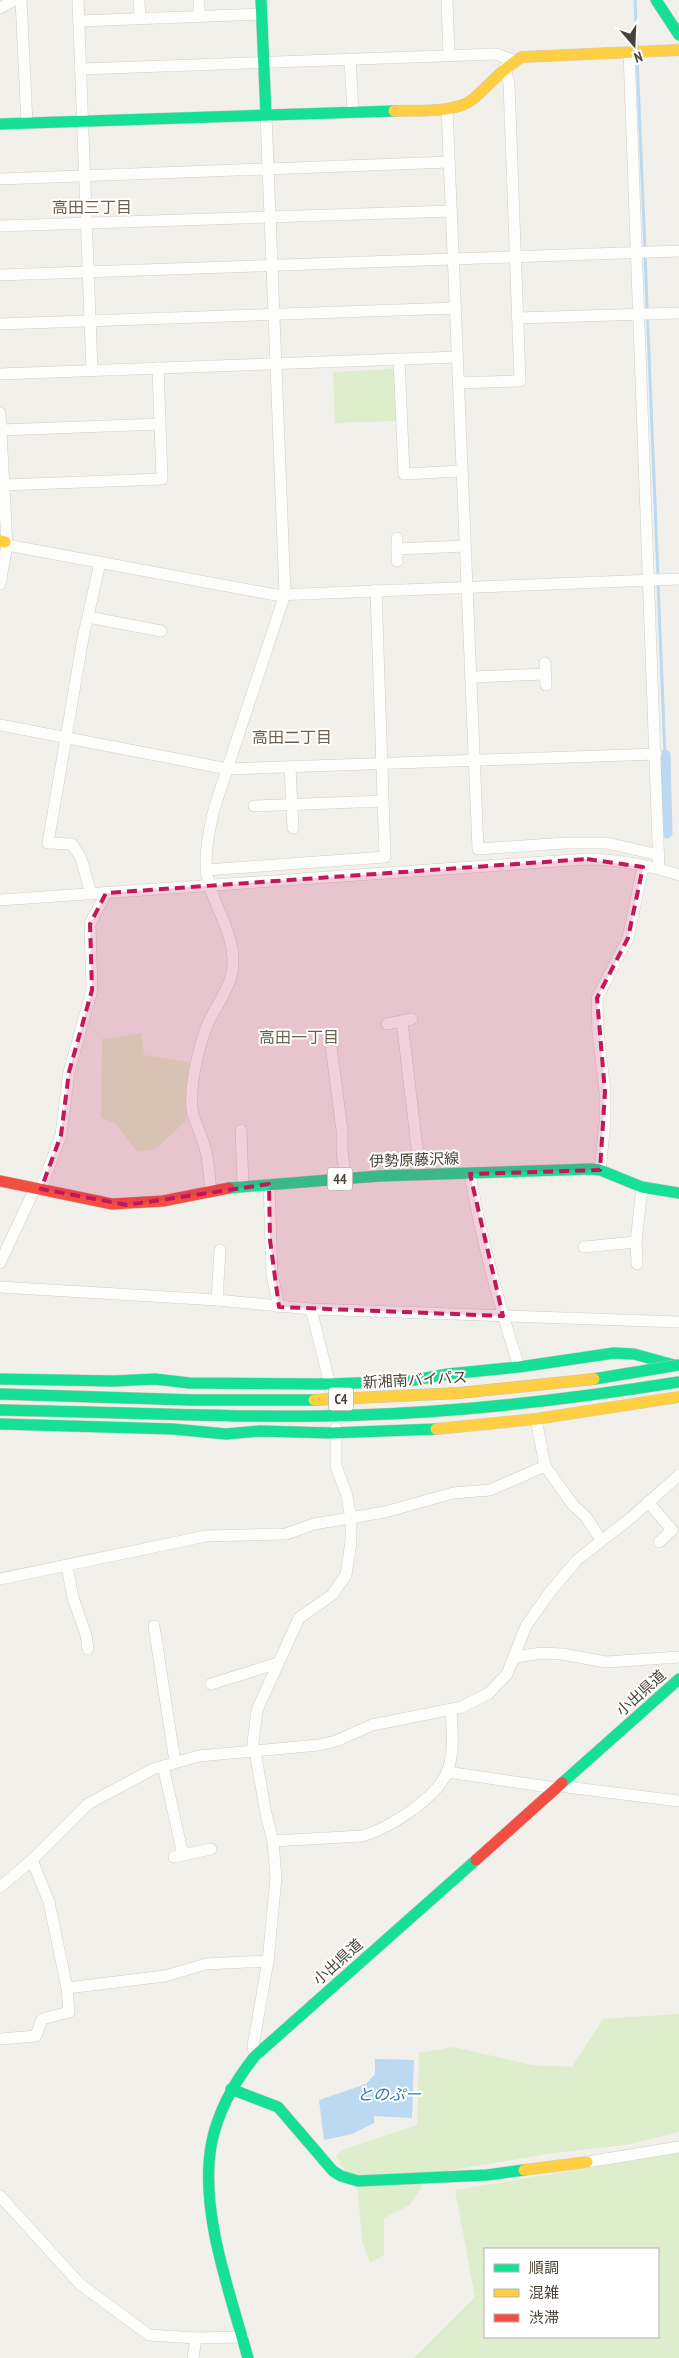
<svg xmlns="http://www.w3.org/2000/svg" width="679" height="2358" font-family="'PT Sans Narrow','Noto Sans JP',sans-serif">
<rect width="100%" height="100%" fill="#f2f0eb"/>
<!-- green -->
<g fill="#deedcb" fill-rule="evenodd">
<polygon points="394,369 397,421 335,423 333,372"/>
<polygon points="141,1033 144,1055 189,1062 186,1121 155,1149 137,1152 116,1124 101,1118 102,1039"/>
<polygon points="679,2014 679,2132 626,2145 553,2153 430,2174 410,2205 384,2218 384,2255 370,2263 362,2241 358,2192 336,2156 342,2150 417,2125 419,2053 453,2047 532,2065 572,2067 603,2019"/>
<path d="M 679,2153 L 679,2358 L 414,2358 L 475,2297 L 455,2190 ZM 485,2249 L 658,2249 L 658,2337 L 485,2337 Z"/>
</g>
<!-- water -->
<polygon fill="#bbdaf1" points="375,2059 414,2060 412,2118 374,2116 374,2123 352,2134 324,2140 319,2100 366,2084 375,2074"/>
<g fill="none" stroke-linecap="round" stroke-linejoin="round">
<!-- stream -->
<g stroke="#bbdaf1" stroke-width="3">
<polyline points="635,0 637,47"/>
<polyline points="637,56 645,249"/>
<polyline points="645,256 658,577"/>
<polyline points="658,583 665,755"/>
</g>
<!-- canal -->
<polyline stroke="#bbdaf1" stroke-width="11" points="665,755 667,833"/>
<defs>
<g id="street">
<polyline points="21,0 27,123"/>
<polyline points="78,0 92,371"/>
<polyline points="139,0 140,19"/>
<polyline points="199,0 199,16"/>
<polyline points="447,0 449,55"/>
<polyline points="0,8 14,0"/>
<polyline points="79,21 262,14"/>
<polyline points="629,52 659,869"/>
<polyline points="350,59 353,112"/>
<polyline points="81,69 496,54 513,60"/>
<polyline points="447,109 478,849 565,843 607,843 659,855"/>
<polyline points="0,179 449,162"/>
<polyline points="0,226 451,211"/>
<polyline points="0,275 679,251"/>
<polyline points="518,318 679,313"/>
<polyline points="0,324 455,308"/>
<polyline points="399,359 404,474 462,471"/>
<polyline points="0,374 457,357"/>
<polyline points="458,383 520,381 509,84 505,67"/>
<polyline points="0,413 7,545 276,595 679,579"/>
<polyline points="1,430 160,424"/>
<polyline points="3,485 162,479 158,368"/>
<polyline points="397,538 397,561"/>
<polyline points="397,549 465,546"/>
<polyline points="0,584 7,545"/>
<polyline points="88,617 161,631"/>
<polyline points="545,663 546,685"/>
<polyline points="472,677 545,674"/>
<polyline points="0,725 228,769 656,754"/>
<polyline points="290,767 293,828"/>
<polyline points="254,806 383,801"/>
<polyline points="206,870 385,857 376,590"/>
<polyline points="91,894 81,858 72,844 48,843 83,638 100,563"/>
<path d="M 0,900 L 587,859 C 616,859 652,866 679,875"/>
<polyline points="402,1021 420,1173"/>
<polyline points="387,1024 412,1019"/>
<polyline points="330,1038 342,1131 342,1152 346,1178"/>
<polyline points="241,1130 243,1186"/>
<polyline points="600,1170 605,1122 605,1092 598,1032 597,998 628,938 643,867"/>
<path d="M 470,1174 C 481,1239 499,1304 519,1367"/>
<polyline points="269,1184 272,1274 279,1307"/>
<polyline points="41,1189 61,1135 69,1072 92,990 90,924 106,893"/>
<path d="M 211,1190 C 209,1176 209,1162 205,1148 C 202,1135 194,1122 192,1109 C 190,1087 197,1054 204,1034 C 211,1010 232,990 233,964 C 234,935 217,911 209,884 C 202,860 209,833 214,809 L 285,594 L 266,115"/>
<polyline points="584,1247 636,1242"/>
<polyline points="0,1263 35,1188"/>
<polyline points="637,1264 636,1242 642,1187"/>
<polyline points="0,1287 217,1300 311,1309 679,1322"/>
<polyline points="217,1300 220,1250"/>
<polyline points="311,1309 331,1389"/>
<polyline points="536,1419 545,1466 573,1505 586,1517 601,1540"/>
<polyline points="648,1502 672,1530 659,1542"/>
<polyline points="67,1566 73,1598 86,1635 88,1649"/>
<polyline points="0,1579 206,1536 286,1534 314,1524 385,1512 453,1493 490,1490 545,1466"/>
<polyline points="154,1626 175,1762"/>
<polyline points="515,1657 542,1653 562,1654 606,1662 679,1657"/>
<polyline points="211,1684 278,1663"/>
<polyline points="252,1751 257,1710 299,1618 332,1595 346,1575 351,1541 351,1518 347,1496 336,1466 336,1428"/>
<polyline points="255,1751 266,1814 273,1841 276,1878 268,1961 253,2046 255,2056"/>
<polyline points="163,1766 183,1855"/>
<polyline points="447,1772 556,1788"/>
<polyline points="559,1786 679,1801"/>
<path d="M 273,1841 L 362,1836 C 388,1829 437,1798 447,1772 C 455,1753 452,1729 451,1710"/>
<polyline points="174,1857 211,1849"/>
<polyline points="32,1860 49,1902 67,1988"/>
<polyline points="0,1887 32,1860 88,1804 153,1769 199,1756 319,1745 336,1741 372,1725 462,1707 489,1693 507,1674 526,1626 550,1592 577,1560 632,1517 679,1475"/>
<polyline points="0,2039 36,2036 42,2019 69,2012 67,1988 165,1976 206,1964 268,1961"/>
<polyline points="587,2162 679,2147"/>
<polyline points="0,2196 80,2284 149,2335 196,2338 243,2337"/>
<polyline points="193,2358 196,2338"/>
</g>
<g id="fast">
<polyline points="261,0 266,115"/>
<polyline points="656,0 679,35"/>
<polyline points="0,124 394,111"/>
<polyline points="229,1188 379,1176 592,1169 600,1170 642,1187 679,1193"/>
<polyline points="0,1379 114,1381 155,1379 189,1383 330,1384 409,1381 448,1374 519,1367 614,1353 634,1354 674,1365"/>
<polyline points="0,1424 173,1429 226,1434 260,1431 331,1433 436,1429"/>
<polyline points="562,1783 679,1679"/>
<polyline points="231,2089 278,2107 333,2171 341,2176 358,2181 487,2175 524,2170"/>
<path d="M 248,2358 C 230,2292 198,2209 212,2141 C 219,2109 235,2081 255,2056 L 476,1860"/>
</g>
<g id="slow">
<path d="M 394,111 C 415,110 455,114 473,99 C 491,84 500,70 522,57 L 679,50"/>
<polyline points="0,541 5,542"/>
<polyline points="436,1429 536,1419 679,1397"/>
<polyline points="524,2170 587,2162"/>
</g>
<g id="jam">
<polyline points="0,1181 112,1204 163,1201 229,1188"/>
<polyline points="476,1860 562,1783"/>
</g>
</defs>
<!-- street casing -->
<use href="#street" stroke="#d0cec8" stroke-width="12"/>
<!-- fast casing -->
<use href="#fast" stroke="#d2cdc2" stroke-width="12"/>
<!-- slow casing -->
<use href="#slow" stroke="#d2cdc2" stroke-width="12"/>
<!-- jam casing -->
<use href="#jam" stroke="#d2cdc2" stroke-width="12"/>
<!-- street -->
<use href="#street" stroke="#fdfdfc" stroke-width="11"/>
<!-- fast -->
<use href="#fast" stroke="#16e098" stroke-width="11"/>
<!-- slow -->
<use href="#slow" stroke="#ffcf43" stroke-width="11"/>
<!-- jam -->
<use href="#jam" stroke="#f24e42" stroke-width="11"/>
<defs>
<g id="fast-bridge">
<polyline points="594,1379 679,1365"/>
<polyline points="0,1394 193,1400 314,1400"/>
<path d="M 0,1410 C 120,1412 240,1419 359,1415 C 467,1412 573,1399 679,1382"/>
</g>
<polyline id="slow-bridge" points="314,1400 459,1393 594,1379"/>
</defs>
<!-- fast-bridge casing -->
<use href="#fast-bridge" stroke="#cabea6" stroke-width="12" stroke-linecap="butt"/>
<!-- slow-bridge casing -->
<use href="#slow-bridge" stroke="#cabea6" stroke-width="12" stroke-linecap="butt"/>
<!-- fast-bridge -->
<use href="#fast-bridge" stroke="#16e098" stroke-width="11"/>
<!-- slow-bridge -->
<use href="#slow-bridge" stroke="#ffcf43" stroke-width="11"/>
</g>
<!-- marked area -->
<path fill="#c2185b" fill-opacity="0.2" stroke="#c2185b" stroke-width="4" stroke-dasharray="10 6" stroke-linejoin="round" d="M 587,859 L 643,867 L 628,938 L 597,998 L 605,1092 L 600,1170 L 470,1174 L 503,1316 L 279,1307 L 270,1240 L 269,1184 L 127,1205 L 41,1189 L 61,1135 L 69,1072 L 92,990 L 90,924 L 106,893 Z"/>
<g text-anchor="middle" stroke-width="4" stroke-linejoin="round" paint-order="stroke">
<!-- shield labels -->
<g fill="#fff" stroke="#807b72" stroke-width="1">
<rect x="327.5" y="1167.5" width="25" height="23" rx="4"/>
<rect x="328.5" y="1387.5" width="25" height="23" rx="4"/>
</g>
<g font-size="14" font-weight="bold" fill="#494236">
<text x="340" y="1184">44</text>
<text x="341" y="1404">C4</text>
</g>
<!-- street labels -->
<g font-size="15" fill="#494236" stroke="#fff">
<text transform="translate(414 1160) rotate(-2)" y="5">伊勢原藤沢線</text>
<text transform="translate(415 1380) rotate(-3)" y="5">新湘南バイパス</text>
<text transform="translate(641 1693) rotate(-42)" y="5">小出県道</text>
<text transform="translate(338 1962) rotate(-42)" y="5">小出県道</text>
</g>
<!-- neighbourhood labels -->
<g font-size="16" fill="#6c604d" stroke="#fff">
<text x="92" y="213">高田三丁目</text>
<text x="292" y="743">高田二丁目</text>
<text x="299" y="1043">高田一丁目</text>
</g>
<!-- water labels -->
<g font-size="16" font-style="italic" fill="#2b79b9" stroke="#fff">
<text x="389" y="2100">とのぷー</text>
</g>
</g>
<!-- legend -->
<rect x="484" y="2248" width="175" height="90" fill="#ffffff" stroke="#b6b3af"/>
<rect x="494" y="2264" width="25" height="8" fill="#16e098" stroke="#b6b3af"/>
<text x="529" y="2273" font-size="15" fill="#494236">順調</text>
<rect x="494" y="2289" width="25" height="8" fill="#ffcf43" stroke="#b6b3af"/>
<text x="529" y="2298" font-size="15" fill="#494236">混雑</text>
<rect x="494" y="2314" width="25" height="8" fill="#f24e42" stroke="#b6b3af"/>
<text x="529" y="2323" font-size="15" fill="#494236">渋滞</text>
<!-- north arrow -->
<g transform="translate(634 45) rotate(161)" stroke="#ffffff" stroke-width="4" paint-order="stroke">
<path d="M0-4L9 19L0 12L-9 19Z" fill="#494236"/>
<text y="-8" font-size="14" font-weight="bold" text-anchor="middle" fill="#494236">N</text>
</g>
</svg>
